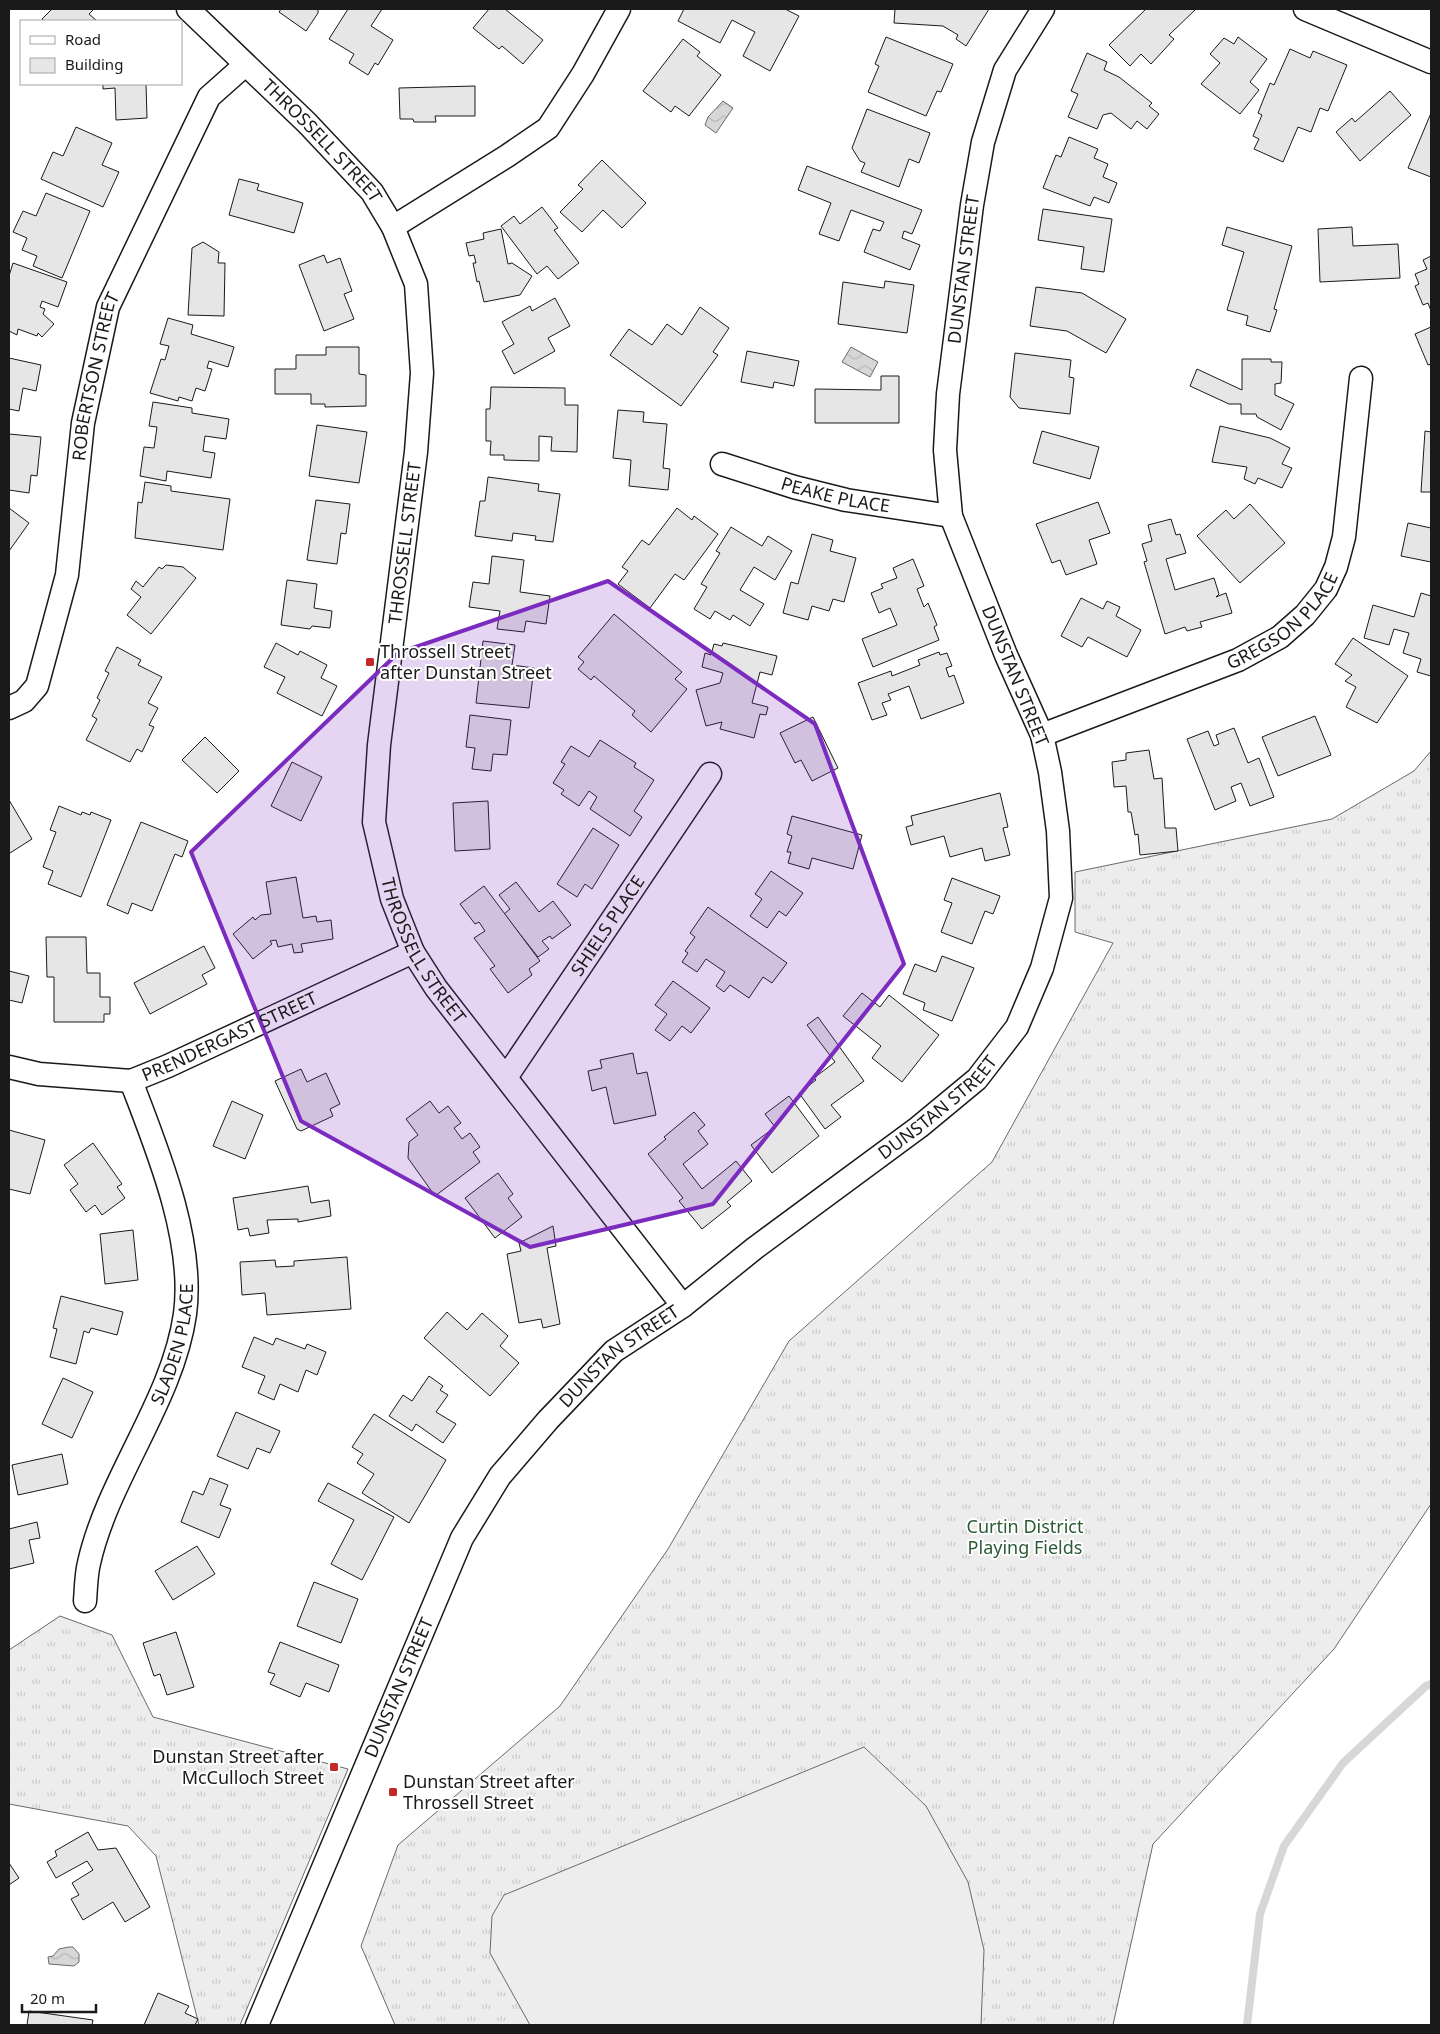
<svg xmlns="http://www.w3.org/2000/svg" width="1440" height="2034" font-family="'Noto Sans',sans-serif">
<defs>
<pattern id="grass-tufts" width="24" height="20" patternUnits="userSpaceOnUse" patternTransform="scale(1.25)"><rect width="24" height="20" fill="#ededed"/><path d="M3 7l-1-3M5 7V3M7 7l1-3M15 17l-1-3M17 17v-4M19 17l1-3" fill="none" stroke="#cbcbcb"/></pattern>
<pattern id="water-waves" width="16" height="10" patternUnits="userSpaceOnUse" patternTransform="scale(1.25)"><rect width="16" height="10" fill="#d7d7d7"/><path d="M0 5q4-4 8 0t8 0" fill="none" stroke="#b8b8b8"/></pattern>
</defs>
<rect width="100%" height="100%" fill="#fff"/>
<!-- grass -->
<g fill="url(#grass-tufts)" stroke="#6a6a6a">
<polygon points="1431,751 1431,1504 1334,1649 1153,1844 1113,2025 395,2025 361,1946 398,1845 560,1706 668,1549 789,1341 992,1162 1113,943 1075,932 1075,872 1332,819 1414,771"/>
<polygon points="60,1616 112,1635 153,1717 348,1769 240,2025 199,2025 156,1856 128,1826 9,1804 9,1650"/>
</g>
<!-- pitch -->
<polygon fill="#ededed" stroke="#6a6a6a" points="864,1747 926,1806 968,1882 984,1950 981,2025 530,2025 490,1953 492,1916 504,1895"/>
<!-- water -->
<g fill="url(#water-waves)" stroke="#6a6a6a">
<polygon points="723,101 733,108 716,133 705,125 708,117"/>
<polygon points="851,347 878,362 870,377 842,362"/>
<polygon points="69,1947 73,1947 79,1954 79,1962 74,1966 49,1964 48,1957 53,1956 59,1949"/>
</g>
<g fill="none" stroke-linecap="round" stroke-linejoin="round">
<!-- stream -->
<polyline stroke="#d7d7d7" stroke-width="8" points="1247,2025 1260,1914 1284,1846 1343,1763 1426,1686 1431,1684"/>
</g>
<!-- building -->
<g fill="#e6e6e6" stroke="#1a1a1a">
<polygon points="52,9 94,9 89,14 97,21 44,21 42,19"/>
<polygon points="281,9 318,9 318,13 306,31 279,12"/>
<polygon points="348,9 382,9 371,26 393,40 378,65 375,63 368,75 349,63 354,54 329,39"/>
<polygon points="489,9 505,9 543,40 523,64 502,46 499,49 473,28"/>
<polygon points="684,9 785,9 799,16 770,71 743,56 755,32 732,20 720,43 678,21"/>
<polygon points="895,9 989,9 966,46 956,39 958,35 943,26 894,23"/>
<polygon points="1146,9 1196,9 1169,35 1174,39 1151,64 1141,54 1130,66 1109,45"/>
<polygon points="886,37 953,64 941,92 937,91 926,116 868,92 879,66 875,64"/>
<polygon points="1238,37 1267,59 1250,82 1259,90 1240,114 1201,84 1220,63 1210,54 1224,38 1234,44"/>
<polygon points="683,39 700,52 697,56 721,75 689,116 675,106 671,112 643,91"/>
<polygon points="1290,49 1310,58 1313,51 1347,65 1328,111 1320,108 1311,132 1298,127 1283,162 1254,149 1259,139 1253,136 1262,115 1258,113 1270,83 1274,85"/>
<polygon points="1087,53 1107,62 1104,70 1119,77 1152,103 1149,106 1159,114 1147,129 1137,121 1131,129 1111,113 1103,115 1097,129 1068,117 1078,94 1071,91"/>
<polygon points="103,84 146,84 147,118 116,120 115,88 103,89"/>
<polygon points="475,86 475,116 435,116 436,122 414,122 413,119 400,119 399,88"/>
<polygon points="1390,91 1411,115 1360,161 1336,132 1352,118 1355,122"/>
<polygon points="867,109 930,133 919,163 909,159 899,187 861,172 865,163 860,161 852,148"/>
<polygon points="1431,113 1431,177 1408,168"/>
<polygon points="76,127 112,143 102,165 119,172 103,207 41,179 53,152 63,156"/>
<polygon points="1069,137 1098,149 1094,158 1108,164 1103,177 1117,183 1109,203 1094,197 1090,206 1043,188 1056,155 1061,157"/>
<polygon points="602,160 646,203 622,228 603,210 582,232 560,212 583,189 578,185"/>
<polygon points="807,166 922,210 912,234 904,231 902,238 920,245 910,270 864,252 873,229 880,231 884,222 851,210 839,241 819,234 831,203 798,190"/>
<polygon points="239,179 259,184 257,190 303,203 294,233 229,215"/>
<polygon points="46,193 90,211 62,278 33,266 37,256 22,250 27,238 13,232 23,211 36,216"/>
<polygon points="542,207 558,228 554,230 579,263 558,279 547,266 537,274 501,226 514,216 520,224"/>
<polygon points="1043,209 1112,219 1104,272 1081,269 1084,247 1038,240"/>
<polygon points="1227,227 1292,246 1274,309 1277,310 1270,332 1246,325 1248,316 1227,310 1244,252 1222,245"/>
<polygon points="1352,227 1353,246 1398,244 1400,278 1320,282 1318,229"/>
<polygon points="501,229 508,264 512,263 532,276 520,295 484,302 479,281 477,282 473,263 476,263 474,255 469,256 466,243 484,239 483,233"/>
<polygon points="203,242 219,252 218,263 225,263 224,316 188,315 192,248"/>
<polygon points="324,255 327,263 340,258 352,291 344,294 354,319 324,331 299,265"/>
<polygon points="1431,256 1431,311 1428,303 1423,305 1415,286 1419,284 1415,274 1427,269 1423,260"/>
<polygon points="13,263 67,282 58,307 42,301 40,307 45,309 43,314 54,324 42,337 38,333 37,336 18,329 17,335 9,331 9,276"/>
<polygon points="885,281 914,285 907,333 838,324 843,282 884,288"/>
<polygon points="1036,287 1082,293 1126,319 1106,353 1067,331 1030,326"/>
<polygon points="555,298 570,326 548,338 555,351 514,374 502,351 514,344 502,322 530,306 532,311"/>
<polygon points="700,307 729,328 713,352 718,355 681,406 610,355 629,329 652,345 667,324 682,335"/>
<polygon points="168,318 193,325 191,334 234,347 228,367 209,361 207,368 212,369 205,391 196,388 192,401 179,397 178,401 150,393 161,359 165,360 169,346 160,344"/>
<polygon points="1431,327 1431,364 1428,365 1415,334"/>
<polygon points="326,347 359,347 359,374 366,375 366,406 325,407 325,404 311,404 311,394 275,394 275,369 296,369 296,355 326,355"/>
<polygon points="747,351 799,361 794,386 774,382 773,388 741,382"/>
<polygon points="1015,353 1071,360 1069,377 1074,378 1070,414 1019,408 1010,397"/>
<polygon points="9,358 41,365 36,391 23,388 19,411 9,409"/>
<polygon points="1242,359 1271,359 1271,362 1282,362 1281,383 1275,384 1275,395 1294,404 1281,430 1257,417 1256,414 1241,414 1241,404 1229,404 1190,386 1197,369 1242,390"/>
<polygon points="881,376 899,376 899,423 815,423 815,389 881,390"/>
<polygon points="491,387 565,388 565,405 578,405 577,452 551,451 552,437 539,436 539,461 504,460 504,455 490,455 491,441 486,441 486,409 490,409"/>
<polygon points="153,402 192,408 192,413 229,419 226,439 205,436 203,451 215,453 211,478 167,471 166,481 140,476 144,447 154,448 157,427 149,426"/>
<polygon points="618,410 644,412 643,422 667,424 663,468 670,469 668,490 629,486 631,460 613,458"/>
<polygon points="317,425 367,432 359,483 309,476"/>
<polygon points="1220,426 1270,438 1290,448 1282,464 1292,468 1282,488 1258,478 1255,484 1244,479 1247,467 1212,462"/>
<polygon points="1042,431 1099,447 1090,479 1033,463"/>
<polygon points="1425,431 1431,432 1431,492 1421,492"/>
<polygon points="9,434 41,437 37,476 31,475 29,493 9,490"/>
<polygon points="488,477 539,484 538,491 560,494 553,542 535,540 536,536 513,533 512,541 475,536 480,501 485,501"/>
<polygon points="145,482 171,486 171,491 230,499 223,550 135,538 138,502 142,503"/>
<polygon points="316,500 350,504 346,534 341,533 337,564 307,560"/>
<polygon points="1098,502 1110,533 1089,540 1097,564 1066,575 1060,560 1052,563 1036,524"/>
<polygon points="1250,504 1285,543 1240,583 1197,536 1226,510 1234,519"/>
<polygon points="9,508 29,523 9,551"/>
<polygon points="677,508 692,520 694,516 718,534 684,580 675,574 650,608 618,584 628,571 622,567 642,540 649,545"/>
<polygon points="1171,519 1176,535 1180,534 1186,553 1166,559 1175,590 1214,578 1219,594 1216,597 1226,593 1232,613 1200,622 1202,627 1187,631 1185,627 1165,634 1144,562 1147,561 1142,544 1152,541 1148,525"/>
<polygon points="1408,523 1431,528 1431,562 1401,556"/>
<polygon points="731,527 762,546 768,536 792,551 775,580 754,567 740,590 764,604 750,626 733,615 730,620 715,611 710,619 694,609 707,587 701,584 720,553 716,551"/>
<polygon points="812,534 833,540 830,551 856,558 844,602 833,599 829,611 812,606 808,620 783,613 791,582 798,584"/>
<polygon points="492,556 524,560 520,592 550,596 546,624 526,621 524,632 497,629 500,611 469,607 473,582 489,584"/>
<polygon points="913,559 924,586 917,589 924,607 928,603 937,625 934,627 939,640 873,667 862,639 897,625 890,608 879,613 871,593 883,588 881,584 897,578 893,568"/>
<polygon points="166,565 183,567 196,578 151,634 127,615 141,597 131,589 136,581 143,587 159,567 162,569"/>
<polygon points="287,580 317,584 314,608 332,611 330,628 312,626 310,629 281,625"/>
<polygon points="1421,593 1431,596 1431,676 1417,672 1421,659 1403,653 1409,633 1394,629 1389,645 1364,638 1373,605 1414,617"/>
<polygon points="1081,598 1103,609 1107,601 1120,607 1116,616 1141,630 1127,657 1088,637 1082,647 1061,636"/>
<polygon points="614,614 682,672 675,679 687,689 651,732 632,715 635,711 594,676 591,680 578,669 584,662 578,657"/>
<polygon points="1353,638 1408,676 1377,723 1346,707 1356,687 1345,681 1352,675 1335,664"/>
<polygon points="483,641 515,645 512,665 534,668 529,708 476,703"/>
<polygon points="276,643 298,655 300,651 327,665 321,678 337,686 322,716 277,693 285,677 264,667"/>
<polygon points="723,643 777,656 772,675 760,672 752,703 768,707 766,715 760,714 754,738 720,729 722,722 706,726 696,690 720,683 723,673 702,667 705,653 711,655 714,644 722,646"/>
<polygon points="117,647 141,660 138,665 162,677 148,703 158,708 149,725 154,727 142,752 137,749 130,762 86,740 97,719 92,716 100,700 97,698 109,673 105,671"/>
<polygon points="939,652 940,655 947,653 952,666 946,668 949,677 954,675 964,703 921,719 909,686 888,694 891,700 882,703 887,715 872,720 858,683 891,671 892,676 920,665 918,660"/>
<polygon points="470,715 511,720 507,755 493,754 491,771 472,769 475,748 466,747"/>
<polygon points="1315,716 1331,755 1278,776 1262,737"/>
<polygon points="813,717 838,768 812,781 801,760 795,763 780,733"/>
<polygon points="1234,728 1248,763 1259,758 1274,797 1250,806 1241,783 1231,787 1236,801 1215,810 1187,739 1208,731 1214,746 1219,744 1216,735"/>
<polygon points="205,737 239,771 217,793 182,760"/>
<polygon points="600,740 636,763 634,767 654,780 634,811 642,817 630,836 590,809 597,797 589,791 579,806 561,794 564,790 553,783 565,764 561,762 571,746 589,757"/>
<polygon points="1149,750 1154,779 1162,778 1165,828 1176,828 1178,851 1140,855 1138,834 1135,835 1131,812 1128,812 1126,786 1114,787 1112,762 1126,760 1126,753"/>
<polygon points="292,762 322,777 301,821 271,806"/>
<polygon points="1000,793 1008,827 1003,828 1010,855 985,861 982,848 950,857 944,836 911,845 906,827 913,825 911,816"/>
<polygon points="9,800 32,839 10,853 9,851"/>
<polygon points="488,801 490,849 455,851 453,803"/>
<polygon points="59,806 81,815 82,812 90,815 91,812 111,820 81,897 48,884 53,871 43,867 56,832 50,830"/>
<polygon points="792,816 862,835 853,869 812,858 809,869 788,863 791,852 787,852 792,836 787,834"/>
<polygon points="141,822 188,841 182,857 175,854 152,911 132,903 128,914 107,905"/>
<polygon points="593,828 619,845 592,889 585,884 577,897 557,884"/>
<polygon points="771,871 803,893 786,916 779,911 767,928 750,916 762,899 755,894"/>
<polygon points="296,877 303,918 316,916 317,922 331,920 333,939 301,944 303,952 294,953 292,944 278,947 276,940 270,941 272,944 253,959 233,934 253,917 255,920 261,915 271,914 266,882"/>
<polygon points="952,878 1000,896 993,914 985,911 972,944 941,932 952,903 944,900"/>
<polygon points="516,882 539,912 553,901 571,925 552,939 550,936 542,941 549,949 538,957 504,914 510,909 499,895"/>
<polygon points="484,886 540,961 529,969 532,975 508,993 490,969 495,966 474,938 485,931 479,922 475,924 460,904"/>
<polygon points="708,907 787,963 772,983 763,977 749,998 730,985 724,992 716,986 725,972 706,959 697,972 682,962 688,953 685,951 695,937 690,933"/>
<polygon points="46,937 86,937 87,973 100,973 100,997 110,997 110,1014 104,1014 104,1022 54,1022 54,977 47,977"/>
<polygon points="204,946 215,968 202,975 207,984 150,1014 134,983"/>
<polygon points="942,956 974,968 952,1021 923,1010 925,1003 903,994 915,964 936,972"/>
<polygon points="9,971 29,976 22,1003 9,1000"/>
<polygon points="673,981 710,1008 691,1033 682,1026 670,1041 655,1030 667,1014 655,1005"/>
<polygon points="862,993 880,1007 889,995 939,1035 902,1082 872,1058 881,1046 843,1016"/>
<polygon points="818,1017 864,1081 831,1105 841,1117 825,1129 799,1093 816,1080 814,1078 835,1062 807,1025"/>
<polygon points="633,1053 637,1074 647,1072 656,1115 614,1124 606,1087 592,1091 588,1071 602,1068 600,1060"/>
<polygon points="301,1069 307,1082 326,1073 340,1104 330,1109 333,1116 301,1131 297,1129 275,1081"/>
<polygon points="789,1096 819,1136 772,1173 751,1145 775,1127 765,1114"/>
<polygon points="232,1101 263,1115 245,1159 213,1146"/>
<polygon points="430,1101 439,1113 448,1106 461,1123 454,1128 462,1139 470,1133 480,1147 473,1152 480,1162 435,1196 408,1158 409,1142 418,1135 406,1119"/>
<polygon points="694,1112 705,1125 698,1131 708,1144 683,1164 702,1189 736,1161 752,1181 727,1202 731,1206 702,1229 679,1201 683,1198 648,1154 666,1139 664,1137"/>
<polygon points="9,1130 45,1140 30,1194 9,1189"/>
<polygon points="93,1143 122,1184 117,1187 125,1198 102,1215 95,1205 86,1212 70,1190 78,1184 64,1165"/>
<polygon points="498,1173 513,1194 508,1198 522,1217 495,1238 465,1198"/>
<polygon points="308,1186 311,1203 329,1200 331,1216 298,1222 298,1219 267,1220 269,1233 250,1236 248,1228 238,1230 233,1198"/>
<polygon points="553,1226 556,1246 547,1248 560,1324 543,1328 541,1319 519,1323 507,1254 521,1251 519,1243"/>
<polygon points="133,1230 138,1280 105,1284 100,1234"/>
<polygon points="347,1257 351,1309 267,1315 265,1293 242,1295 240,1262 275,1260 276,1267 294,1266 294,1261"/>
<polygon points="61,1296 123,1312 117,1335 91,1328 89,1333 84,1331 76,1364 50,1357 57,1329 53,1328"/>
<polygon points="447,1312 467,1330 482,1313 508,1336 500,1346 519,1363 490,1396 424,1338"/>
<polygon points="254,1337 273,1345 276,1338 305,1349 307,1344 326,1352 317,1375 306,1370 298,1392 280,1384 274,1400 258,1393 265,1376 242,1367"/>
<polygon points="429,1376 443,1386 440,1390 448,1395 436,1412 456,1424 443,1443 416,1424 412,1431 389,1416 403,1395 412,1401"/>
<polygon points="63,1378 93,1392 72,1438 42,1424"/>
<polygon points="236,1412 280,1431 270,1453 257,1448 248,1469 217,1456"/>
<polygon points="374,1414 446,1460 409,1523 362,1493 374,1474 357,1463 363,1454 352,1447"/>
<polygon points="62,1454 68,1484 18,1495 12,1465"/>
<polygon points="210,1478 228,1485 220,1505 231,1509 219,1538 181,1522 193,1491 203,1495"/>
<polygon points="328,1483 394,1517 362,1580 331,1564 354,1520 318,1501"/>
<polygon points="37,1522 40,1538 29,1540 34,1563 9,1569 9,1529"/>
<polygon points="197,1546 215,1574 173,1600 155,1571"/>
<polygon points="314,1582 358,1599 341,1643 297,1626"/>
<polygon points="176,1632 194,1687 167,1695 160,1674 154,1676 143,1643"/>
<polygon points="280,1642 339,1665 329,1692 306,1683 300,1697 270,1684 275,1674 268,1672"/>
<polygon points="88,1832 98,1850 116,1848 150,1907 125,1922 113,1902 83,1920 71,1899 79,1895 72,1883 93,1870 87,1861 56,1878 47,1862 57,1856 55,1851"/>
<polygon points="9,1863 19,1878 9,1885"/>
<polygon points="158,1993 189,2006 185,2013 198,2019 195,2025 144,2025"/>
<polygon points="29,2011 93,2020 92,2025 27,2025"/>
</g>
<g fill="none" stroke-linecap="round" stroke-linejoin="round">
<defs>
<g id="street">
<path id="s1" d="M 188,9 L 307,123 L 372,192 L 393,227 L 416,284 L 422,373 L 416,452 L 379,745 L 374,822 L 392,899 L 413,952 L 436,988 L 683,1306"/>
<polyline points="1305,9 1431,62"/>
<polyline points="393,227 507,156 548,128 583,74 619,9"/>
<path id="s2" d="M 722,464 L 794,487 L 846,500 L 951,516"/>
<path id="s3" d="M 9,708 L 24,701 L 37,686 L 67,575 L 83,423 L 108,307 L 209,97 L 245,65"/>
<path id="s4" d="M 1042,735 L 1238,660 L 1280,637 L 1305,615 L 1326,589 L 1336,567 L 1344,537 L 1361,378"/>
<path id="s5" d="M 9,1067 L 39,1074 L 131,1081 L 168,1066 L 413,952"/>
<path id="s6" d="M 507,1076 L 710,774"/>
<path id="s7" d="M 85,1601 C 86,1589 86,1575 89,1563 C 108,1478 173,1400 185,1314 C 195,1240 157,1149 131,1081"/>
<path id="s8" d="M 257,2025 L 462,1538 L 500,1476 L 548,1420 L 614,1351 L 683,1306 L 755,1248 L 919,1127 L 977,1079 L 1017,1027 L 1042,968 L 1061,898 L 1058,831 L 1050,772 L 1042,735 L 1006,655 L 951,516 L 945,450 L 948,394 L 972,205 L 983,142 L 1005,70 L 1043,9"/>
</g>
</defs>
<!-- street casing -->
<use href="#street" stroke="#1a1a1a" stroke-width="25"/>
<!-- street -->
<use href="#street" stroke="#fff" stroke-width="22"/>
</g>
<!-- marked area -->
<path fill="#7b2cbf" fill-opacity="0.2" stroke="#7b2cbf" stroke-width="4" stroke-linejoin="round" d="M 608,581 L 815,724 L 904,964 L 713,1204 L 530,1247 L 301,1121 L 191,852 L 398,653 Z"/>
<!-- markers -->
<g fill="#c62828" stroke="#fff" stroke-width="2">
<rect x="365" y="657" width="10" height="10" rx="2.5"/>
<rect x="329" y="1762" width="10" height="10" rx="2.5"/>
<rect x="388" y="1787" width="10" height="10" rx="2.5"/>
</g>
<g text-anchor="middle" stroke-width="4" stroke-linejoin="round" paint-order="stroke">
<!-- street labels -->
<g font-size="18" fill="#1a1a1a" stroke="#fff">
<text dy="6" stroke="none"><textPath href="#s1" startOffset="188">THROSSELL STREET</textPath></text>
<text dy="6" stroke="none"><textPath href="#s8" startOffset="2076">DUNSTAN STREET</textPath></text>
<text dy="6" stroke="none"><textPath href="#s3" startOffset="352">ROBERTSON STREET</textPath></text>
<text dy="6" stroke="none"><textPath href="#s2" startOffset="118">PEAKE PLACE</textPath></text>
<text transform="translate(405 543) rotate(-83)" y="6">THROSSELL STREET</text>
<text dy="6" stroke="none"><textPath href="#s4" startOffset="270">GREGSON PLACE</textPath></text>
<text transform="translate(1015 676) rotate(68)" y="6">DUNSTAN STREET</text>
<text dy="6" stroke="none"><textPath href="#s6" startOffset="181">SHIELS PLACE</textPath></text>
<text dy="6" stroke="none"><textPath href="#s1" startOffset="1042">THROSSELL STREET</textPath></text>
<text dy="6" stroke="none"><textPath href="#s5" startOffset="231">PRENDERGAST STREET</textPath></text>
<text dy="6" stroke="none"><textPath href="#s8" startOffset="1176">DUNSTAN STREET</textPath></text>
<text dy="6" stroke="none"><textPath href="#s7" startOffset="274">SLADEN PLACE</textPath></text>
<text dy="6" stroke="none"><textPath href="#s8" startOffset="771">DUNSTAN STREET</textPath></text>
<text dy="6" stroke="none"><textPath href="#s8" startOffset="366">DUNSTAN STREET</textPath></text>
</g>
<!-- poi labels -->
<g font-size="18" fill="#1a1a1a" stroke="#fff" text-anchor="start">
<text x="380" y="658">Throssell Street<tspan x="380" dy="21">after Dunstan Street</tspan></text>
<text x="324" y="1763" text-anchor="end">Dunstan Street after<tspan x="324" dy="21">McCulloch Street</tspan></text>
<text x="403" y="1788">Dunstan Street after<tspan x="403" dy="21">Throssell Street</tspan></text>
</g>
<!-- park labels -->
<g font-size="18" fill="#2b5a34" stroke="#fff">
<text x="1025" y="1533">Curtin District<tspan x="1025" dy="21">Playing Fields</tspan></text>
</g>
</g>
<!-- border -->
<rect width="1440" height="2034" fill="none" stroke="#1a1a1a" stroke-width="20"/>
<!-- legend -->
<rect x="20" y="20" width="162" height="65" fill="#ffffff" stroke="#a3a3a3"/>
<rect x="30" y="36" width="25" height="8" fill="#ffffff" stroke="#a3a3a3"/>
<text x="65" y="45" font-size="15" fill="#1a1a1a">Road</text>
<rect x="30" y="58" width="25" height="15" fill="#e6e6e6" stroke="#a3a3a3"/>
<text x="65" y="70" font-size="15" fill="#1a1a1a">Building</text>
<!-- scale -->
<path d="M22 2004v8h74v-8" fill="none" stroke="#1a1a1a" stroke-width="2.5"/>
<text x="30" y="2004" font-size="15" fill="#1a1a1a" stroke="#ffffff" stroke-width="4" paint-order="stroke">20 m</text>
</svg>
